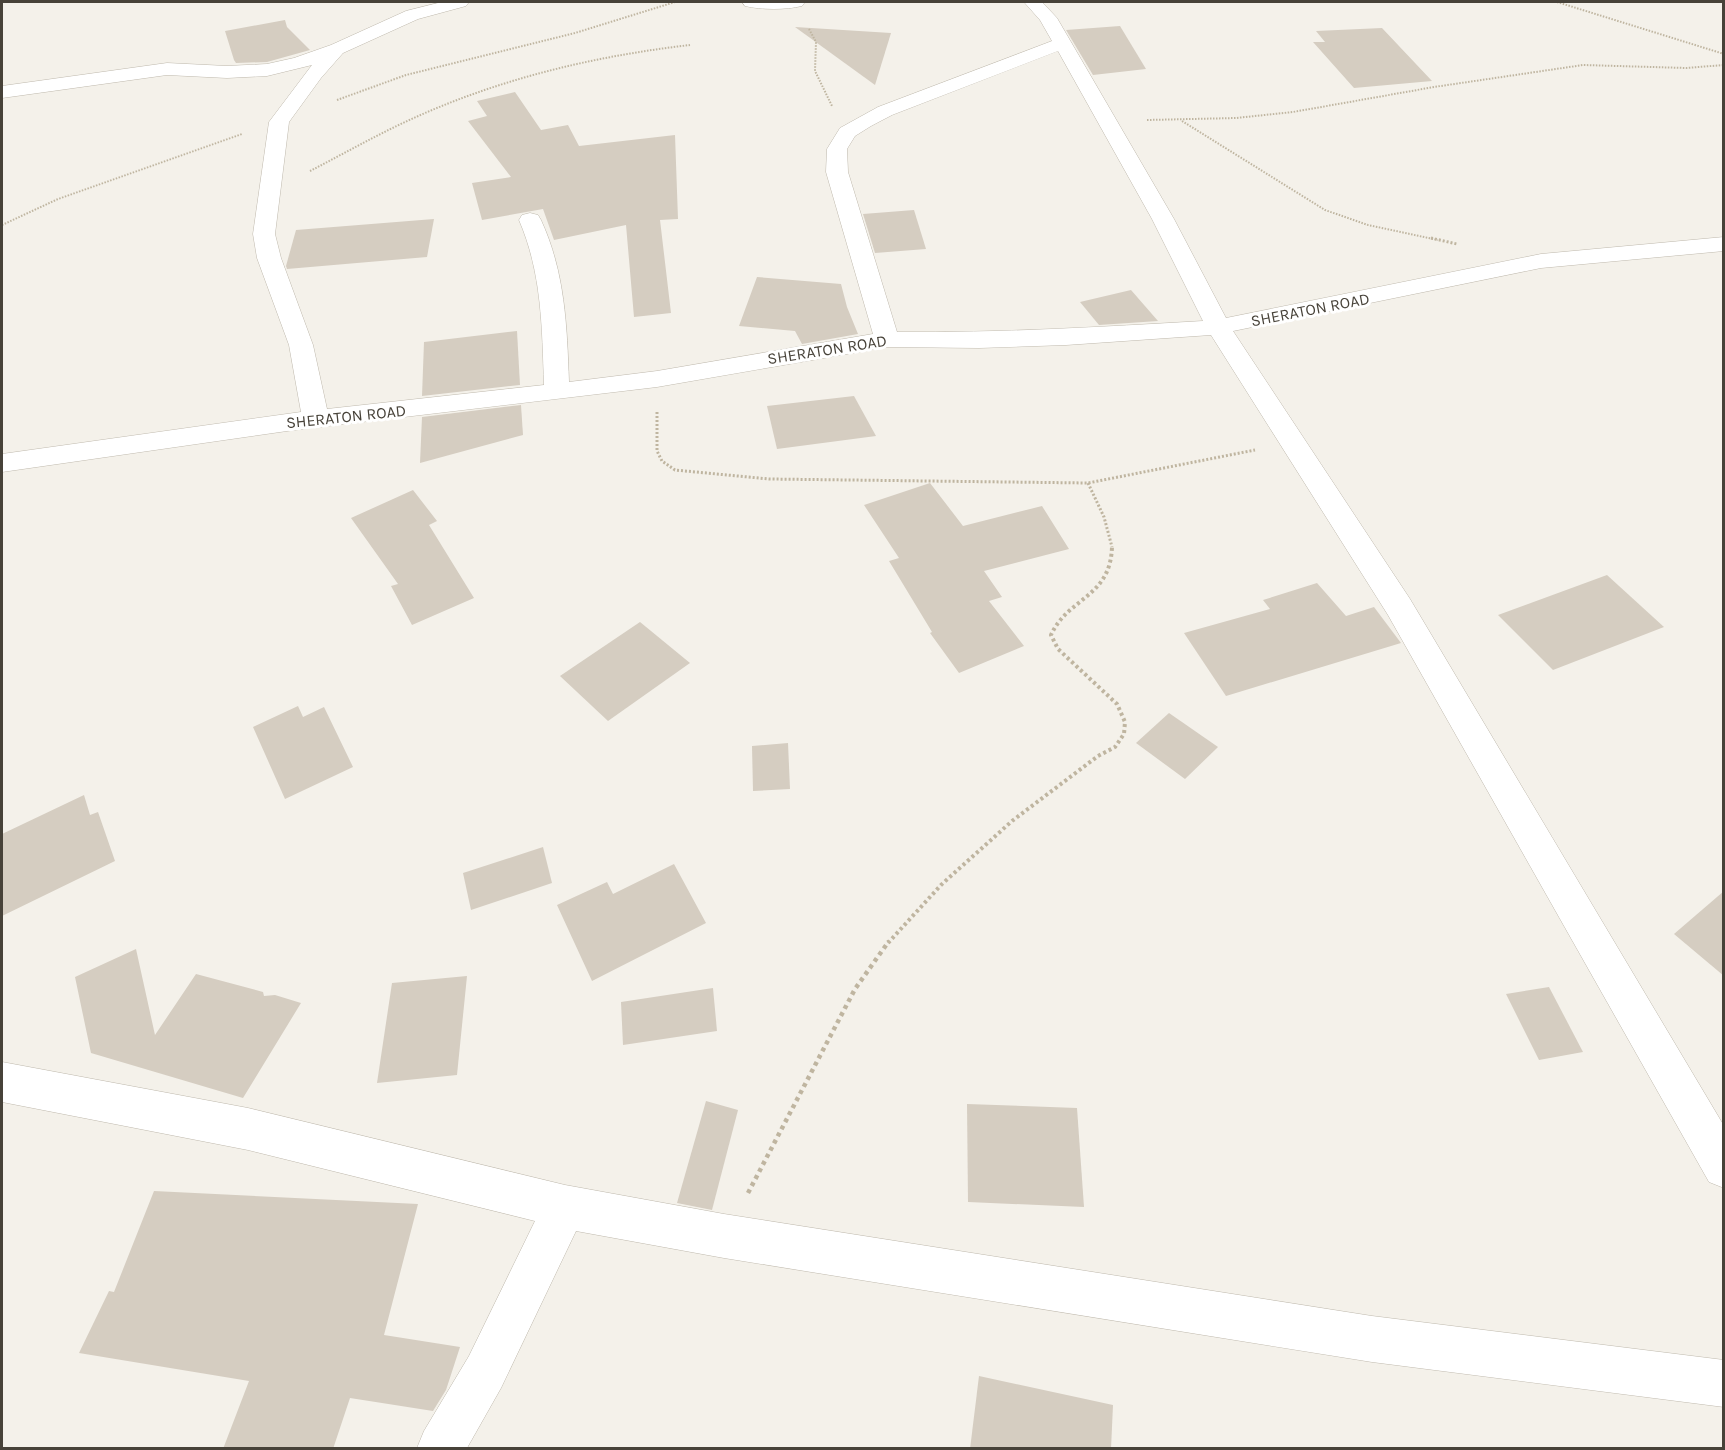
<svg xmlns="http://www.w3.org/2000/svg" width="1725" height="1450" font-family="Karla,sans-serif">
<rect width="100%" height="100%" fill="#f4f1ea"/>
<!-- building -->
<g fill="#d5cdc1">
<polygon points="285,20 287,27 310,50 267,62 236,63 234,60 225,31"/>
<polygon points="1120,26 1146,69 1093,75 1066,30"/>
<polygon points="795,27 891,33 875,85"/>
<polygon points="1382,28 1432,81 1354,88 1313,42 1325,42 1316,31"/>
<polygon points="515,92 541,130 568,125 579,146 675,135 678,219 660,220 671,313 634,317 626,225 554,240 543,209 482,220 472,183 511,177 468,121 487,116 477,101"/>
<polygon points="914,210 926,249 875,253 863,214"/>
<polygon points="434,219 427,257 287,269 286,266 296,230"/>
<polygon points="757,277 841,284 847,307 858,334 802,344 795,331 739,326"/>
<polygon points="1131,290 1158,321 1099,325 1080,302"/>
<polygon points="517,331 520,385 422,396 424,342"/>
<polygon points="854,396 876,436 777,449 767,406"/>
<polygon points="521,405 523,435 420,463 422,417"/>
<polygon points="930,483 963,526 1042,506 1069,549 984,571 1002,597 989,601 1024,646 959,673 930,633 932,632 889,561 899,558 864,505"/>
<polygon points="413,490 437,521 429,525 474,598 412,625 391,586 398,584 351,518"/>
<polygon points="1607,575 1664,627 1553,670 1498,615"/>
<polygon points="1317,583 1346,616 1374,607 1401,643 1226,696 1184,633 1270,609 1263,600"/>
<polygon points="640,622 690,663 608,721 560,676"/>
<polygon points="298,706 303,717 324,707 353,767 285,799 253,727"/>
<polygon points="1169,713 1218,747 1185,779 1136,743"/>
<polygon points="788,743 790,789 753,791 752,746"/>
<polygon points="84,795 90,815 98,812 115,861 2,916 2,834"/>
<polygon points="543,847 552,883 471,910 463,873"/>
<polygon points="674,864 706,923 592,981 557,905 607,882 613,894"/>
<polygon points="1724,891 1724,976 1674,934"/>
<polygon points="136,949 155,1035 196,974 263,992 264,996 275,995 301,1003 243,1098 91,1053 75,977"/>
<polygon points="467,976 457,1075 377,1083 392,983"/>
<polygon points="1549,987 1583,1052 1539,1060 1506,994"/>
<polygon points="713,988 717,1031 623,1045 621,1002"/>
<polygon points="706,1101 738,1110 712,1210 677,1203"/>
<polygon points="967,1104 1077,1108 1084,1207 968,1202"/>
<polygon points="154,1191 418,1204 384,1335 460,1347 446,1390 433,1411 350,1398 333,1449 223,1449 249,1381 79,1353 109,1291 114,1292"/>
<polygon points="979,1376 1113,1405 1111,1449 970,1449"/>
</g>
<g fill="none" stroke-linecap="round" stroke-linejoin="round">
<defs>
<g id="street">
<path d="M 442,2 L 469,2 L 466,6 L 418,19 L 343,53 L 321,78 L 289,122 L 275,234 L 281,258 L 313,345 L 327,409 L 544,385 C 542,328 542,273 519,220 L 522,215 L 530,213 L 538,215 L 541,220 C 565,272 567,326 569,382 L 657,371 L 873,334 L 826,172 L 827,149 L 840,128 L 878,107 L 1052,41 L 1040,20 L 1024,2 L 1042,2 L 1057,18 L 1174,219 L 1226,318 L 1541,254 L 1724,237 L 1724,251 L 1541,268 L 1233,331 L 1410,599 L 1724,1126 L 1724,1188 L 1709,1182 L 1388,615 L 1211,335 L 1066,345 L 979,348 L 887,347 L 657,387 L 294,430 L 2,472 L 2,454 L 301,412 L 289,345 L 257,258 L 253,234 L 269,122 L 312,65 L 267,76 L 227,78 L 167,75 L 2,98 L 2,86 L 167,63 L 227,66 L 267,64 L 294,58 L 331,45 L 406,11 ZM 1058,51 L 1152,219 L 1203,321 C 1101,327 999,333 897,332 L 848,172 L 847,149 L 855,136 L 871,126 L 892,115 Z"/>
<path d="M 742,2 L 805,2 L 802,6 C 785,10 762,10 745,6 Z"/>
<polygon points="2,1062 248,1108 565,1185 724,1214 1372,1316 1724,1360 1724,1407 1372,1362 724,1258 576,1231 501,1388 467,1448 417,1448 424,1431 469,1356 535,1221 248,1150 2,1102"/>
</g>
</defs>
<!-- street casing -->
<use href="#street" stroke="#bfb9ad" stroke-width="1"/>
<!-- path-far3 -->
<g stroke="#bfb5a0" stroke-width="2" stroke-dasharray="1.5 1.5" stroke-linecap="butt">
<polyline points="1557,2 1724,54"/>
<polyline points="809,29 816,42 815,71 832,106"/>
<polyline points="337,100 406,75 575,33 675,2"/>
<polyline points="1147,120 1236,118 1293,112 1434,87 1583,65 1686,68 1724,65"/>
<polyline points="1182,121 1325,210 1368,225 1438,240"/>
<path d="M 310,171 C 345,153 380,133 416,117 C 503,78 595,56 690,45"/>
<polyline points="2,225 58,199 242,134"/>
</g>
<!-- path-far2 -->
<g stroke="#bfb5a0" stroke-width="3" stroke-dasharray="2 2" stroke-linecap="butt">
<polyline points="1431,238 1457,244"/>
<polyline points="657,412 657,451 662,461 675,470 769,479 1088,483 1255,450"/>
<polyline points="1088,483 1104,517 1112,547"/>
</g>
<!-- path-far1 -->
<path stroke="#bfb5a0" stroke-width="4" stroke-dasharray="3 3" stroke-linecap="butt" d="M 888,943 L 941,885 L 1012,821 L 1098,756 L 1115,747 L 1124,734 L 1125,722 L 1117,704 L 1058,649 L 1051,635 C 1068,597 1111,598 1112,546"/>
<!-- path -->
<polyline stroke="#bfb5a0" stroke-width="4.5" stroke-dasharray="4 4" stroke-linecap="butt" points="748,1193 855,989 889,941"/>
<!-- street -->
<use href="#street" fill="#fff" fill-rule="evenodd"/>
</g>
<g text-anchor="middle" stroke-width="6" stroke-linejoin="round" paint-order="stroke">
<!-- far-street labels -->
<g font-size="16" fill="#474239" stroke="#fff">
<text transform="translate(1310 309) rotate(-11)" y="6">SHERATON ROAD</text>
<text transform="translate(827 349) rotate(-9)" y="6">SHERATON ROAD</text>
<text transform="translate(346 416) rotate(-6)" y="6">SHERATON ROAD</text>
</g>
</g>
<!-- border -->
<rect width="1725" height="1450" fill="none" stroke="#474239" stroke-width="6"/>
</svg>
